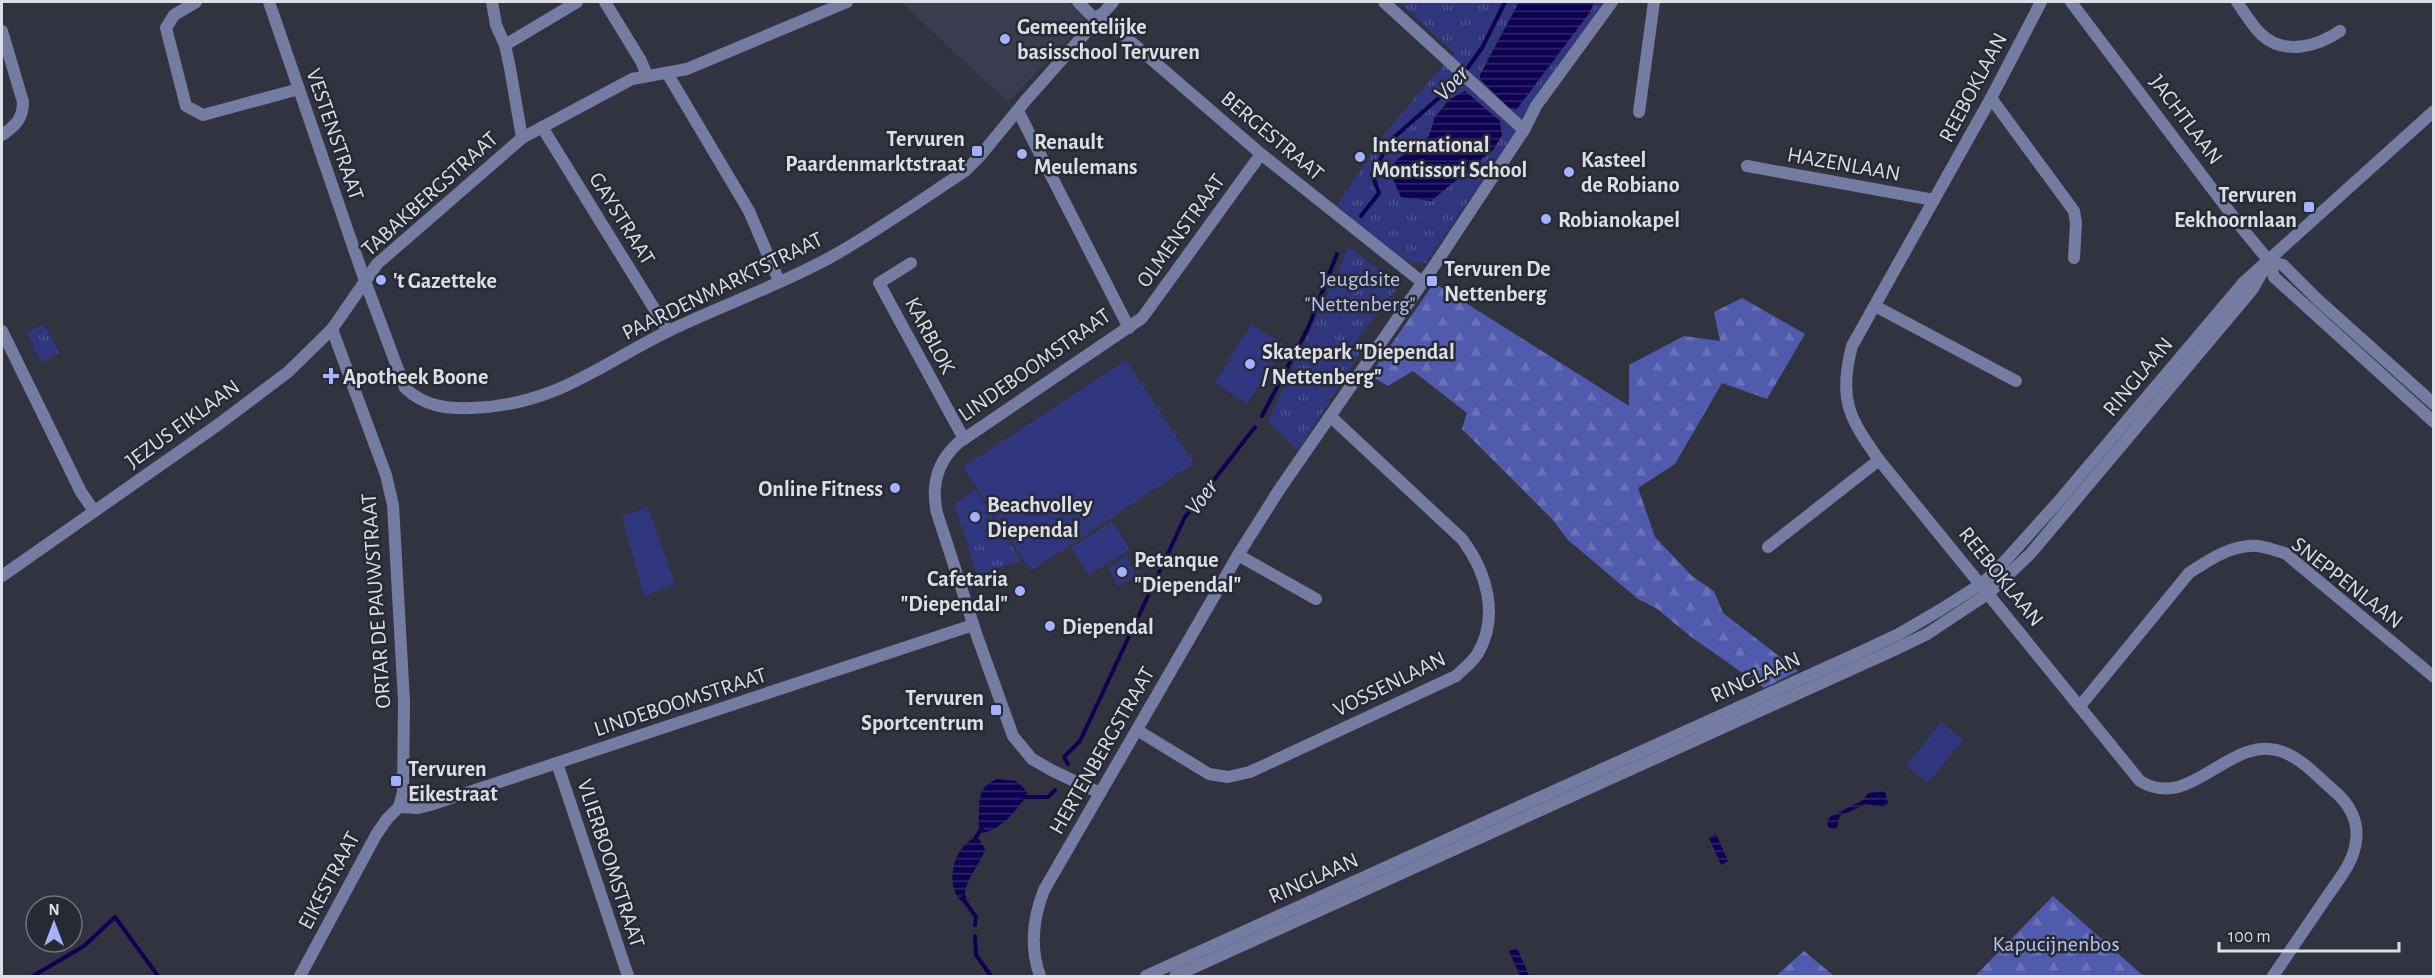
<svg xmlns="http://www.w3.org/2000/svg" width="2435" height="978" font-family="'Alegreya Sans',sans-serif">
<defs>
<pattern id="grass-tufts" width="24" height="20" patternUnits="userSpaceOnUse" patternTransform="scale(1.5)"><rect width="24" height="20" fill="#2f367d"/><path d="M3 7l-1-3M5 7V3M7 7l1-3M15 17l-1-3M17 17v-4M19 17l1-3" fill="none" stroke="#4d538f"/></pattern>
<pattern id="forest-firs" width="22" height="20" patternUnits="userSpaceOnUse" patternTransform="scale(1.5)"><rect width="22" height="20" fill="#505bad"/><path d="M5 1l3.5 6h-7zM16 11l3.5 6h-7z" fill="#6972b8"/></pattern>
<pattern id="water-rules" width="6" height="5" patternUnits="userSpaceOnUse" patternTransform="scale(1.5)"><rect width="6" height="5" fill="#0f0151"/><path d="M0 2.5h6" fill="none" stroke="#32266a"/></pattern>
</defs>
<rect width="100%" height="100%" fill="#313440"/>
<!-- built -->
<polygon fill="#393d4f" points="901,2 1069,2 1085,17 1084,23 1008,102"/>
<!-- grass -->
<g fill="url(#grass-tufts)" fill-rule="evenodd">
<path d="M 1399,2 L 1519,2 L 1487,59 L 1480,79 L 1508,107 L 1516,110 L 1590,12 L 1594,2 L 1605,2 L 1426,263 L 1403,262 L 1337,206 L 1389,128 L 1454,53 ZM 1465,91 L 1494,149 L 1431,201 L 1412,147 L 1429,136 C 1436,114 1443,101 1465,91 Z"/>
<polygon points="1349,247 1399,285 1352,347 1360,353 1298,451 1268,421"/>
<polygon points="44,324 59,353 41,363 27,332"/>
<polygon points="1001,529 1021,561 977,575 969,550"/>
</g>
<!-- forest -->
<g fill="url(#forest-firs)">
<polygon points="1434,283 1629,406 1629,365 1684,336 1720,341 1714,312 1742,298 1805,334 1767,399 1722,383 1675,464 1638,488 1655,537 1692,576 1714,591 1723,613 1798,671 1764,688 1690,636 1656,608 1638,599 1568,540 1552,519 1462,429 1467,413 1413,371 1388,386 1370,375"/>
<polygon points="2053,896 2140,973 2145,976 1975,976"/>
<polygon points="1804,951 1834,976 1776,976"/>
</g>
<!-- garden -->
<g fill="#2f367d">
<polygon points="1251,324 1285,345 1247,404 1215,383"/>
<polygon points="1126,360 1194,463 1031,571 963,467"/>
<polygon points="975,490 1001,529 969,550 954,504"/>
<polygon points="648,507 675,584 644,597 622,516"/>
<polygon points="1112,521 1130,549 1089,575 1071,548"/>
<polygon points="1126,556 1137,576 1118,586 1108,568"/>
<polygon points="1941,722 1963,740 1928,783 1906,766"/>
</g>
<!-- water -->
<g fill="url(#water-rules)">
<polygon points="1519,2 1594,2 1590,12 1516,110 1508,107 1480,79 1480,75"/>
<polygon points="1465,91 1500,121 1502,135 1494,149 1431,201 1401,197 1393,179 1395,161 1429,136 1435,117 1450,99"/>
<path d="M 997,779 L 1016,781 L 1027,791 L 1026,797 C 1016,810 1000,831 982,833 C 977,825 979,819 979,810 C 979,795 982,785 997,779 Z"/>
<polygon points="1882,791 1885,792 1888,803 1883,807 1866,804 1840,816 1837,828 1832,829 1828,827 1827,822 1830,817 1863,800 1868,793"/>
<polygon points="1716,834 1728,861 1721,865 1709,838"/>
<path d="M 975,838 L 979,839 L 985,849 C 981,863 969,875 966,888 C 964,894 966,897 962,902 C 944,886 953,846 975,838 Z"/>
<polygon points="1517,948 1529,975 1520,976 1509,951"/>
</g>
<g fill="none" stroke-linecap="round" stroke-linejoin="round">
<!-- stream -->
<g stroke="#0f0151" stroke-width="4">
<polyline points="1361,216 1379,193 1372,174 1391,140 1458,81 1482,48 1505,2"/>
<polyline points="1262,416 1308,328 1337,254"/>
<polyline points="1068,764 1064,757 1080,741 1185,517 1255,427"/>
<polyline points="1023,797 1048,797 1055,790"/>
<polyline points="974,841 982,827"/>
<polyline points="964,897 964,900 976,917 975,925"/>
<polyline points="975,936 976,955 991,976"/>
<polyline points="33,976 84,946 115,917 158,976"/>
</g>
<!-- street -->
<g stroke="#747ca2" stroke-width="12">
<polyline points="196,2 174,15 166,28 186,106 203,115 299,89"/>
<path d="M 269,2 L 365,281 L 405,388 C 424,406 446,409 472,408 C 560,405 603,361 677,327 C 728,303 782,284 831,257 C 877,231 921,200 965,171 L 980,156 L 1026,100 L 1113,2"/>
<polyline points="492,2 496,25 505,45 510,68 522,138"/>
<polyline points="605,2 641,61 647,75"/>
<polyline points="1078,2 1096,20"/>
<polyline points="1384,2 1524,130"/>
<path d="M 2041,2 L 1991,98 L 1852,346 C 1838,399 1849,418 1879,460 L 2140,781 C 2192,813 2230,732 2283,752 C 2302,759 2318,777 2333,790 C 2349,803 2359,821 2356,841 C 2354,863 2336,883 2324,901 C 2307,926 2290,951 2273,976"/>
<polyline points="2071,2 2241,227 2269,261 2274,277 2434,422"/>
<path d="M 2237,2 C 2245,13 2252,26 2262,35 C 2285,56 2318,46 2340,31"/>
<polyline points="1100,15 1261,154 1422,282"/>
<path d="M 2,31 L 23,102 C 23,119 15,126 2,135"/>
<polyline points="505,45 577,2"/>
<polyline points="667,73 749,211 779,281"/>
<polyline points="1991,98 2074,211 2076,223 2074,258"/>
<polyline points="1018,111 1129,328"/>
<polyline points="1639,112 1654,2"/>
<polyline points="542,127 668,331"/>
<polyline points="1747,166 1934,200"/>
<polyline points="2269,261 2283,265 2317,299 2434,404"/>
<polyline points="911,263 879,283 964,439"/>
<polyline points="1875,306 2016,381"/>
<polyline points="2,331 81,492 94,511"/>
<polyline points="1768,547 1879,460"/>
<polyline points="1238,555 1316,599"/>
<polyline points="2,576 219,424 288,372 332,329 377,264 522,138 632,79 687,69 847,2"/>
<path d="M 2080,706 L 2189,573 C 2209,560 2232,544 2258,546 C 2267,547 2276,551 2285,553 L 2434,677"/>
<path d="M 1137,730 L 1209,774 L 1228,777 L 1250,772 L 1456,676 C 1463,669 1473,662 1478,653 C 1500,615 1486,571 1462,539 L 1330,416"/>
<polyline points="557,763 628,976"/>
<path d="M 1100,793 L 1053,771 L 1032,759 L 1013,736 L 977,636 L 937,513 C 931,486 937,462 958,443 L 1142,318 L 1261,154"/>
<polyline points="399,807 418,808 430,805 973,625"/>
<polyline points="300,976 376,835 387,819 399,807 403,792 404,701 393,505 386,475 332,329"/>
<path d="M 1040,976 C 1030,948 1033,918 1044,890 L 1238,555 L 1279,490 L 1436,263 L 1524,130 L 1536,106 L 1612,2"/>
<polyline points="1146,976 1865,650 1899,634 1940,610 1981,584 1995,572 2058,502 2243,283 2434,111"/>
<polyline points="1175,976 1894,650 1927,634 1989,593 2031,553 2252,290 2264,269"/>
</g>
</g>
<!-- markers -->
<g fill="#a3b2fd" stroke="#272a35" stroke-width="2">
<circle cx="1005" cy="39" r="6"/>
<rect x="971" y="145" width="12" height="12" rx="3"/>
<circle cx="1022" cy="154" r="6"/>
<circle cx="1360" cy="157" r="6"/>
<circle cx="1569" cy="172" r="6"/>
<rect x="2303" y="201" width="12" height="12" rx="3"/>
<circle cx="1546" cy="219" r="6"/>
<circle cx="381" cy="280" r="6"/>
<rect x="1426" y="275" width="12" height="12" rx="3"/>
<circle cx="1250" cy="364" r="6"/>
<path d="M328 367h6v6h6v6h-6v6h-6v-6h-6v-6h6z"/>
<circle cx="895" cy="488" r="6"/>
<circle cx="975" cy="517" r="6"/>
<circle cx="1122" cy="572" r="6"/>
<circle cx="1020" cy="591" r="6"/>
<circle cx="1050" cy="626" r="6"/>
<rect x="990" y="704" width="12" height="12" rx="3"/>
<rect x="390" y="775" width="12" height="12" rx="3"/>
</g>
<g text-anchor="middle" stroke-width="5" stroke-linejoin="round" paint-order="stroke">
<!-- poi labels -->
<g font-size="22" font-weight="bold" fill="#dddfe6" stroke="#272a35" text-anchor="start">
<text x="1017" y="34">Gemeentelijke<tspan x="1017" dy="25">basisschool Tervuren</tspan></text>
<text x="965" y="146" text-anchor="end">Tervuren<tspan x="965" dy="25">Paardenmarktstraat</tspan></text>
<text x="1034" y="149">Renault<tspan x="1034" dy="25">Meulemans</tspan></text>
<text x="1372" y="152">International<tspan x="1372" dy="25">Montissori School</tspan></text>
<text x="1581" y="167">Kasteel<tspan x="1581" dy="25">de Robiano</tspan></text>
<text x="2297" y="202" text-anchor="end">Tervuren<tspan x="2297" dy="25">Eekhoornlaan</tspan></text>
<text x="1558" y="227">Robianokapel</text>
<text x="1444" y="276">Tervuren De<tspan x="1444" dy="25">Nettenberg</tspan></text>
<text x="393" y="288">'t Gazetteke</text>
<text x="1262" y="359">Skatepark "Diependal<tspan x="1262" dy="25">/ Nettenberg"</tspan></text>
<text x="343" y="384">Apotheek Boone</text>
<text x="883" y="496" text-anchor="end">Online Fitness</text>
<text x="987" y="512">Beachvolley<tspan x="987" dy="25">Diependal</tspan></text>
<text x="1134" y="567">Petanque<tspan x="1134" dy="25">"Diependal"</tspan></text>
<text x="1008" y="586" text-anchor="end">Cafetaria<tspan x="1008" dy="25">"Diependal"</tspan></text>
<text x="1062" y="634">Diependal</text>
<text x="984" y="705" text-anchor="end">Tervuren<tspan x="984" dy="25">Sportcentrum</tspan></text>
<text x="408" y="776">Tervuren<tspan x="408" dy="25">Eikestraat</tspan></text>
</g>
<!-- street labels -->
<g font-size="22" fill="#dddfe6" stroke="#272a35">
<text transform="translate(1972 87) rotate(-62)" y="8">REEBOKLAAN</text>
<text transform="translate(2187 119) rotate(53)" y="8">JACHTLAAN</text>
<text transform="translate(336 134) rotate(71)" y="8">VESTENSTRAAT</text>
<text transform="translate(1273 135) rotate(40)" y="8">BERGESTRAAT</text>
<text transform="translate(1844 163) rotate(10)" y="8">HAZENLAAN</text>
<text transform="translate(429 193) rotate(-42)" y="8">TABAKBERGSTRAAT</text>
<text transform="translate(623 218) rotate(58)" y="8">GAYSTRAAT</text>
<text transform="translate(1180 230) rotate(-54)" y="8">OLMENSTRAAT</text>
<text transform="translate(722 285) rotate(-26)" y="8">PAARDENMARKTSTRAAT</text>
<text transform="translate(931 335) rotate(62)" y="8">KARBLOK</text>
<text transform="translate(1034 364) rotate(-35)" y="8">LINDEBOOMSTRAAT</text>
<text transform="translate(2137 376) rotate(-50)" y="8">RINGLAAN</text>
<text transform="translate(182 423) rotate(-36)" y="8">JEZUS EIKLAAN</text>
<text transform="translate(2002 576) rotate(51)" y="8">REEBOKLAAN</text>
<text transform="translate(2348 582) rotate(38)" y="8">SNEPPENLAAN</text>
<text transform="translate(375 601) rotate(-94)" y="8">ORTAR DE PAUWSTRAAT</text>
<text transform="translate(1755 676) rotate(-24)" y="8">RINGLAAN</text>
<text transform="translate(1389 683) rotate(-26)" y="8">VOSSENLAAN</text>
<text transform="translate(680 701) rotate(-18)" y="8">LINDEBOOMSTRAAT</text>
<text transform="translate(1101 750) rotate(-60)" y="8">HERTENBERGSTRAAT</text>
<text transform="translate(612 863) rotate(72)" y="8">VLIERBOOMSTRAAT</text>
<text transform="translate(1313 877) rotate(-24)" y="8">RINGLAAN</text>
<text transform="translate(328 880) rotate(-62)" y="8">EIKESTRAAT</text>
</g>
<!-- park labels -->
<g font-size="22" fill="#bac4f1" stroke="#272a35">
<text x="1360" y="286">Jeugdsite<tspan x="1360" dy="25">"Nettenberg"</tspan></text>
<text x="2056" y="951">Kapucijnenbos</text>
</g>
<!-- water labels -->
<g font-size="24" font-style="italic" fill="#dadff6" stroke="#272a35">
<text transform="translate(1451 83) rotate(-47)" y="8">Voer</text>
<text transform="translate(1201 497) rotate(-53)" y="8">Voer</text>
</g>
</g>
<!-- border -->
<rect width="2435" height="978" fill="none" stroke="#dddfe6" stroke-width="6"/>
<!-- north arrow -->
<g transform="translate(54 924)"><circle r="28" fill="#272a35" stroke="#70727c" stroke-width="1.5"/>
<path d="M0-4.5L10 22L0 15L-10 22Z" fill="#a3b2fd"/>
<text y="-9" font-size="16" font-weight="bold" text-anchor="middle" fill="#dddfe6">N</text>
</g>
<!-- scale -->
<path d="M2219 942v9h180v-9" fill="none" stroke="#dddfe6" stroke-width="3"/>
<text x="2228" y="942" font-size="18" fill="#dddfe6" stroke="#272a35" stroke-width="4.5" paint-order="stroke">100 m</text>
</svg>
